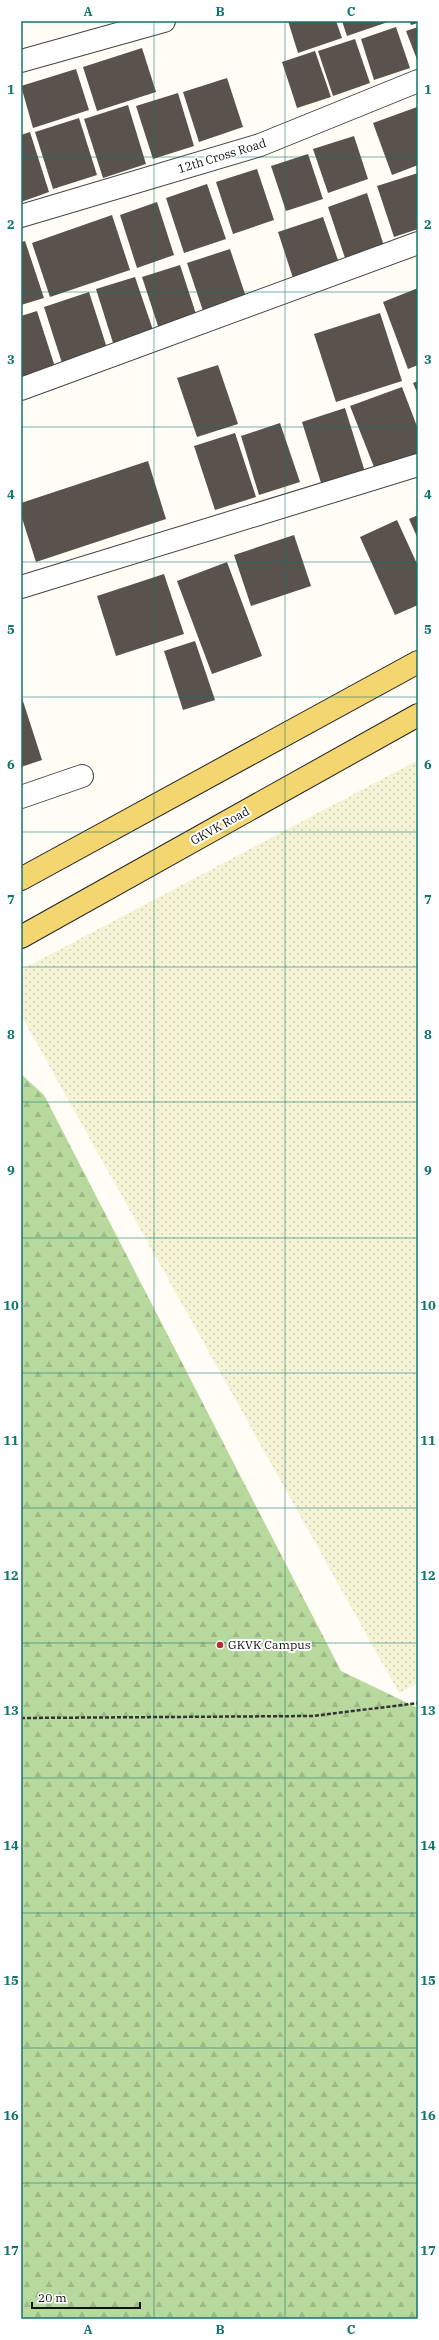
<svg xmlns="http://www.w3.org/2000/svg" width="439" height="2340" font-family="'IBM Plex Serif',serif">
<defs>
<pattern id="farmland-dots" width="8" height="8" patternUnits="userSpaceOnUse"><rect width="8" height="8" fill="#f5f3d5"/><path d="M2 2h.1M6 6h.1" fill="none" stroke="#d1cfb6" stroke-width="1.8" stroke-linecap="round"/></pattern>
<pattern id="forest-firs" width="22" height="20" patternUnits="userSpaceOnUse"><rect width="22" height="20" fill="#b8d99e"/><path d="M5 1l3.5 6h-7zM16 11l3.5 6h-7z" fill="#9db987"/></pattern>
</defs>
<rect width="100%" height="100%" fill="#fffdf5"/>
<!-- farmland -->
<polygon fill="url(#farmland-dots)" points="418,760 418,1683 399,1693 21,1015 21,970"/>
<!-- forest -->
<polygon fill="url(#forest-firs)" points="21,1074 44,1095 341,1671 418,1708 418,2319 21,2319"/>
<!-- building -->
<g fill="#59524d">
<polygon points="288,21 336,21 342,38 298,53"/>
<polygon points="342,21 388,21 388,22 347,36"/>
<polygon points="409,21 418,21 418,23 411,25"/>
<polygon points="396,27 410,68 374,80 361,39"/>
<polygon points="418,27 418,62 406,31"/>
<polygon points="355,39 370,83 333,96 318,51"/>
<polygon points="142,48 156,92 97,111 83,67"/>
<polygon points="315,51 331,97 297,108 282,62"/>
<polygon points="76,69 89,110 33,128 21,86"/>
<polygon points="227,78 243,127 199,142 183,92"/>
<polygon points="178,93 194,146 153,159 136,106"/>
<polygon points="128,105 146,164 103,178 84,119"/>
<polygon points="417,107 418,165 392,175 373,123"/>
<polygon points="79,118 97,175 53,189 35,132"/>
<polygon points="30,132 49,192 21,202 21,135"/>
<polygon points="354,136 368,179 328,193 313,149"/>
<polygon points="308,154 323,199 286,211 271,166"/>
<polygon points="257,169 274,220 233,234 216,182"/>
<polygon points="418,173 418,229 394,237 377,186"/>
<polygon points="207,184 226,239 184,253 166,198"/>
<polygon points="367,193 384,246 345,258 328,207"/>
<polygon points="157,202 174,255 137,268 120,215"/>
<polygon points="112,215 130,270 50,297 32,243"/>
<polygon points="323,217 339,263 293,278 278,232"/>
<polygon points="25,241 44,298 21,305 21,242"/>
<polygon points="230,249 246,297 203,311 187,263"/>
<polygon points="180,265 197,317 159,329 142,277"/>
<polygon points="135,277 153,330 113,343 96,289"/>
<polygon points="418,288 418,365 408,369 383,302"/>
<polygon points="89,292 107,348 62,363 44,307"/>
<polygon points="37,311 55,367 21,378 21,316"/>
<polygon points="380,313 402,381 336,402 314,334"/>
<polygon points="218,365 238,424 197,437 177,378"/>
<polygon points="418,381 418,395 413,383"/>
<polygon points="402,387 418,429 418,455 376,472 350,406"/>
<polygon points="345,408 365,472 322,486 302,422"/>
<polygon points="280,423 300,482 259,495 241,436"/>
<polygon points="235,433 256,497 215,510 194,446"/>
<polygon points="148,461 166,519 36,562 21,515 21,503"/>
<polygon points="418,515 418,539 409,519"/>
<polygon points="397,520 418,566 418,605 395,615 360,537"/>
<polygon points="294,535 311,586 251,606 234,555"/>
<polygon points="227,562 262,656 212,674 177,581"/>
<polygon points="164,574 184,634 116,656 97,596"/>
<polygon points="195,641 215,700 183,710 164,651"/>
<polygon points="21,695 42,760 21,767"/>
</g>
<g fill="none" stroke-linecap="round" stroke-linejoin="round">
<defs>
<g id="minor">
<polyline points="21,61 164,21"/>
<polyline points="21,216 260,145 418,81"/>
<polyline points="21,389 418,243"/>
<polyline points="21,587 418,465"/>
<polyline points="21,797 82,776"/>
</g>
<g id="major">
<polyline points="21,879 418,662"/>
<polyline points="21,937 418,715"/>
</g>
</defs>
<!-- minor casing -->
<use href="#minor" stroke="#444" stroke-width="24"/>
<!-- major casing -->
<use href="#major" stroke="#222" stroke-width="24"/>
<!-- path -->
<polyline stroke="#333" stroke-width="2.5" stroke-dasharray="4 2" stroke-linecap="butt" points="21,1718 313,1716 418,1703"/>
<!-- minor -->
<use href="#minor" stroke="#fff" stroke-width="22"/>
<!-- major -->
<use href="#major" stroke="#f3d670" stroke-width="22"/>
</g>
<!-- grid -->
<path fill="none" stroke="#0f766e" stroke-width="1" stroke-opacity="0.55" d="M 154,21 L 154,2319M 285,21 L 285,2319M 21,157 L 418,157M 21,292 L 418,292M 21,427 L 418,427M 21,562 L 418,562M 21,697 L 418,697M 21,832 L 418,832M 21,967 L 418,967M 21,1102 L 418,1102M 21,1238 L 418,1238M 21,1373 L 418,1373M 21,1508 L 418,1508M 21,1643 L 418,1643M 21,1778 L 418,1778M 21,1913 L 418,1913M 21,2048 L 418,2048M 21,2183 L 418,2183"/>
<!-- markers -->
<circle fill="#bd2c30" stroke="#fff" stroke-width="1.5" cx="220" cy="1645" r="4"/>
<g text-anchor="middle" stroke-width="4" stroke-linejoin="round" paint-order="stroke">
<!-- street labels -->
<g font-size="12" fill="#111" stroke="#fff">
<text transform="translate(222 156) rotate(-17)" y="4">12th Cross Road</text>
<text transform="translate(220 826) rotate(-29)" y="4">GKVK Road</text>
</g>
<!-- poi labels -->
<g font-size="12" fill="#111" stroke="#fff" text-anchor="start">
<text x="228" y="1649">GKVK Campus</text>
</g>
</g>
<!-- border -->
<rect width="439" height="2340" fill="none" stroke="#ffffff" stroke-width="44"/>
<!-- scale -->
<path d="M32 2302v6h108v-6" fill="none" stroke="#111111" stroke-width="2"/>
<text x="38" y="2302" font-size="12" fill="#111111" stroke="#ffffff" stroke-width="3" paint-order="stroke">20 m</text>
<rect x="22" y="22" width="395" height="2296" fill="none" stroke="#0f766e" stroke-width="1.5"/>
<g font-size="13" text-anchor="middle" font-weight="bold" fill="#0f766e">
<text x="88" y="16">A</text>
<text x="220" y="16">B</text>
<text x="351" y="16">C</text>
<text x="11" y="94">1</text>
<text x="428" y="94">1</text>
<text x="11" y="229">2</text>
<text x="428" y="229">2</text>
<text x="11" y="364">3</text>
<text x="428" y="364">3</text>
<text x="11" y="499">4</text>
<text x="428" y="499">4</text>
<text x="11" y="634">5</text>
<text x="428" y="634">5</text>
<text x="11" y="769">6</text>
<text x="428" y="769">6</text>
<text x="11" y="904">7</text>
<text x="428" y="904">7</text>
<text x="11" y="1039">8</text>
<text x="428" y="1039">8</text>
<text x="11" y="1175">9</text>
<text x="428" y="1175">9</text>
<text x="11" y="1310">10</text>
<text x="428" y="1310">10</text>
<text x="11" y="1445">11</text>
<text x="428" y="1445">11</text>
<text x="11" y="1580">12</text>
<text x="428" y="1580">12</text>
<text x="11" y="1715">13</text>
<text x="428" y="1715">13</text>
<text x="11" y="1850">14</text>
<text x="428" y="1850">14</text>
<text x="11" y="1985">15</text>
<text x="428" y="1985">15</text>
<text x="11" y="2120">16</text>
<text x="428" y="2120">16</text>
<text x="11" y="2255">17</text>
<text x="428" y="2255">17</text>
<text x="88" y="2334">A</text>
<text x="220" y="2334">B</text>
<text x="351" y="2334">C</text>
</g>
</svg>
